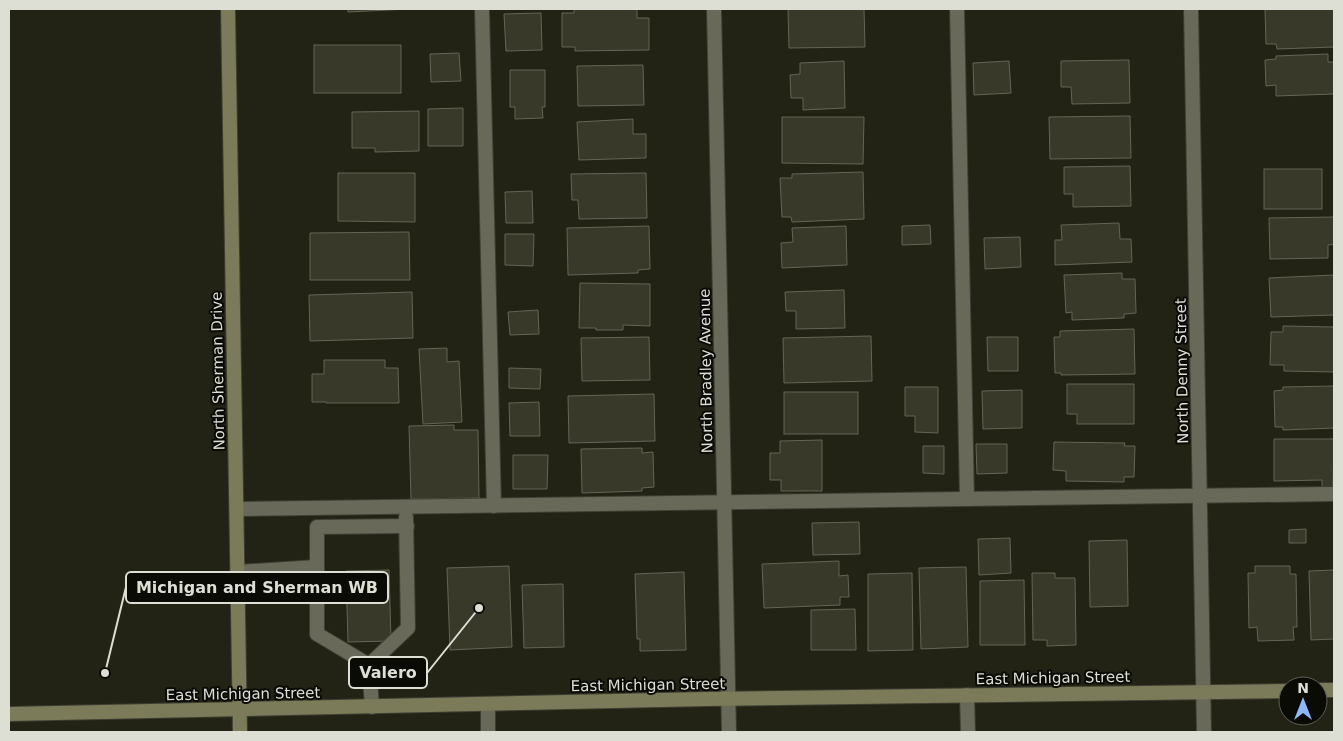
<svg xmlns="http://www.w3.org/2000/svg" width="1343" height="741" font-family="'DejaVu Sans',sans-serif">
<rect width="100%" height="100%" fill="#222314"/>
<!-- building -->
<g fill="#39392a" stroke="#646554">
<polygon points="348,9 409,9 348,12"/>
<polygon points="574,9 637,9 637,18 649,18 649,50 575,51 575,47 562,47 562,13 574,13"/>
<polygon points="788,9 864,9 865,47 789,48"/>
<polygon points="1265,9 1334,9 1334,47 1277,49 1276,44 1266,44"/>
<polygon points="541,13 542,50 506,51 504,14"/>
<rect x="314" y="45" width="87" height="48"/>
<polygon points="459,53 461,81 431,82 430,54"/>
<polygon points="1328,54 1328,62 1334,62 1334,94 1276,96 1276,85 1266,86 1265,60 1276,59 1276,56"/>
<polygon points="1129,60 1130,103 1072,104 1071,87 1061,87 1061,61"/>
<polygon points="844,61 845,108 803,110 803,98 791,98 790,75 800,74 800,63"/>
<polygon points="1009,61 1011,93 974,95 973,63"/>
<polygon points="643,65 644,105 578,106 577,66"/>
<polygon points="510,70 545,70 545,107 542,107 543,118 515,119 515,107 510,107"/>
<polygon points="463,108 463,146 428,146 428,109"/>
<polygon points="419,111 419,151 375,152 375,148 352,148 352,112"/>
<polygon points="1130,116 1131,158 1050,159 1049,117"/>
<polygon points="782,117 864,117 863,164 782,163"/>
<polygon points="633,119 633,134 646,134 646,158 579,160 577,122"/>
<polygon points="1130,166 1131,206 1073,207 1073,194 1064,194 1064,167"/>
<rect x="1264" y="169" width="58" height="40"/>
<polygon points="863,172 864,219 792,222 791,217 782,217 780,178 792,178 792,174"/>
<polygon points="338,173 415,173 415,222 338,221"/>
<polygon points="646,173 647,218 579,219 578,200 572,200 571,174"/>
<polygon points="532,191 533,223 506,223 505,192"/>
<polygon points="1334,217 1334,244 1328,245 1328,258 1270,259 1269,218"/>
<polygon points="1119,223 1120,239 1131,239 1132,262 1055,265 1055,240 1062,240 1061,225"/>
<polygon points="930,225 931,244 902,245 902,226"/>
<polygon points="649,226 650,269 638,270 638,273 568,275 567,228"/>
<polygon points="846,226 847,265 782,268 781,243 793,242 792,228"/>
<polygon points="409,232 410,280 310,280 310,233"/>
<polygon points="505,234 534,234 533,266 505,265"/>
<polygon points="1020,237 1021,267 985,269 984,238"/>
<polygon points="1122,273 1122,279 1135,279 1136,313 1124,314 1124,318 1072,320 1072,312 1066,313 1064,275"/>
<polygon points="1334,275 1334,315 1271,317 1269,278"/>
<polygon points="580,283 650,284 650,326 623,325 623,330 596,330 596,328 579,328"/>
<polygon points="844,290 845,328 796,329 796,311 786,311 785,292"/>
<polygon points="412,292 413,338 310,341 309,295"/>
<polygon points="538,310 539,334 510,335 508,312"/>
<polygon points="1283,326 1334,327 1334,372 1284,371 1284,365 1270,365 1271,332 1283,332"/>
<polygon points="1134,329 1135,374 1061,375 1061,373 1055,373 1054,337 1060,337 1060,331"/>
<polygon points="871,336 872,381 784,383 783,338"/>
<polygon points="649,337 650,380 582,381 581,338"/>
<polygon points="987,337 1018,337 1018,371 988,371"/>
<polygon points="447,348 447,362 459,361 462,422 423,424 419,349"/>
<polygon points="324,360 385,360 385,368 398,368 399,403 326,403 326,402 312,402 312,374 324,374"/>
<polygon points="509,368 541,369 540,389 509,388"/>
<polygon points="1067,384 1134,384 1134,424 1077,424 1077,414 1067,414"/>
<polygon points="1334,386 1334,428 1283,430 1283,427 1275,427 1274,391 1283,390 1283,387"/>
<polygon points="905,387 938,387 938,433 915,432 915,416 905,416"/>
<polygon points="1022,390 1022,428 983,429 982,391"/>
<rect x="784" y="392" width="74" height="42"/>
<polygon points="654,394 655,441 569,443 568,396"/>
<polygon points="539,402 540,436 510,436 509,403"/>
<polygon points="454,425 454,430 478,430 479,498 411,499 409,426"/>
<polygon points="1274,439 1334,439 1333,488 1322,488 1322,480 1274,481"/>
<polygon points="822,440 822,491 781,491 781,480 770,480 770,453 780,453 780,441"/>
<polygon points="1054,442 1125,443 1124,446 1135,446 1134,477 1124,477 1124,482 1066,481 1066,471 1053,470"/>
<polygon points="976,444 1007,444 1007,473 977,474"/>
<polygon points="923,446 944,446 944,474 923,473"/>
<polygon points="642,448 642,453 653,452 654,487 642,488 642,491 582,493 581,449"/>
<polygon points="513,455 548,455 547,489 513,489"/>
<polygon points="859,522 860,554 813,555 812,523"/>
<polygon points="1306,529 1306,543 1289,543 1289,530"/>
<polygon points="1010,538 1011,573 979,575 978,539"/>
<polygon points="1127,540 1128,606 1090,607 1089,541"/>
<polygon points="839,561 839,576 848,575 849,597 840,597 840,605 764,608 762,564"/>
<polygon points="509,566 512,647 450,650 447,568"/>
<polygon points="1255,566 1290,566 1290,574 1296,574 1297,627 1293,627 1294,640 1258,641 1257,627 1249,628 1248,573 1255,573"/>
<polygon points="966,567 968,647 921,649 919,568"/>
<polygon points="389,570 391,641 348,642 346,571"/>
<polygon points="1334,570 1334,639 1311,640 1309,571"/>
<polygon points="684,572 686,650 640,651 640,639 637,639 635,574"/>
<polygon points="912,573 913,650 868,651 868,574"/>
<polygon points="1032,573 1055,573 1055,578 1075,578 1076,645 1047,646 1047,640 1033,640"/>
<polygon points="1024,580 1025,645 980,645 980,581"/>
<polygon points="563,584 564,647 524,648 522,585"/>
<polygon points="855,609 856,650 811,650 811,610"/>
</g>
<g fill="none" stroke-linecap="round" stroke-linejoin="round">
<defs>
<g id="service">
<polyline points="482,9 494,506"/>
<polyline points="957,9 967,499"/>
<polyline points="237,509 1334,494"/>
<polyline points="238,572 317,567"/>
<polyline points="369,665 317,634 317,527 407,526"/>
<polyline points="967,695 968,732"/>
<polyline points="488,705 488,732"/>
<polyline points="372,707 369,665 408,628 406,517"/>
</g>
<g id="minor">
<polyline points="714,9 729,732"/>
<polyline points="1191,9 1204,732"/>
</g>
<g id="secondary">
<polyline points="228,9 240,732"/>
<polyline points="1318,690 1334,690"/>
<polyline points="9,714 707,699 1288,691"/>
</g>
</defs>
<!-- service casing -->
<use href="#service" stroke="#3e3e34" stroke-width="16"/>
<!-- minor casing -->
<use href="#minor" stroke="#3e3e34" stroke-width="16"/>
<!-- secondary casing -->
<use href="#secondary" stroke="#3e3e34" stroke-width="16"/>
<!-- service -->
<use href="#service" stroke="#686958" stroke-width="14"/>
<!-- minor -->
<use href="#minor" stroke="#686958" stroke-width="14"/>
<!-- secondary -->
<use href="#secondary" stroke="#7b7b59" stroke-width="14"/>
</g>
<g text-anchor="middle" stroke-width="4" stroke-linejoin="round" paint-order="stroke">
<!-- street labels -->
<g font-size="15" fill="#ddded4" stroke="#0b0b06">
<text transform="translate(218 371) rotate(-91)" y="5">North Sherman Drive</text>
<text transform="translate(706 371) rotate(-91)" y="5">North Bradley Avenue</text>
<text transform="translate(1182 371) rotate(-91)" y="5">North Denny Street</text>
<text transform="translate(1053 678) rotate(-1)" y="5">East Michigan Street</text>
<text transform="translate(648 685) rotate(-1)" y="5">East Michigan Street</text>
<text transform="translate(243 694) rotate(-1)" y="5">East Michigan Street</text>
</g>
</g>
<!-- callouts -->
<path fill="none" stroke="#ddded4" stroke-width="2" d="M105 673L126 587M479 608L427 673"/>
<g fill="#ddded4" stroke="#0b0b06" stroke-width="2">
<circle cx="105" cy="673" r="5"/>
<circle cx="479" cy="608" r="5"/>
</g>
<g fill="#0b0b06" stroke="#ddded4" stroke-width="2">
<rect x="126" y="572" width="262" height="31" rx="5"/>
<rect x="349" y="657" width="78" height="31" rx="5"/>
</g>
<g font-size="16" text-anchor="middle" font-weight="bold" fill="#ddded4">
<text x="257" y="593">Michigan and Sherman WB</text>
<text x="388" y="678">Valero</text>
</g>
<!-- border -->
<rect width="1343" height="741" fill="none" stroke="#ddded4" stroke-width="20"/>
<!-- north arrow -->
<g transform="translate(1303 701)"><circle r="24" fill="#0b0b06" stroke="#5f5f58"/>
<path d="M0-4L9 19L0 12L-9 19Z" fill="#8db9fc"/>
<text y="-8" font-size="14" font-weight="bold" text-anchor="middle" fill="#ddded4">N</text>
</g>
</svg>
